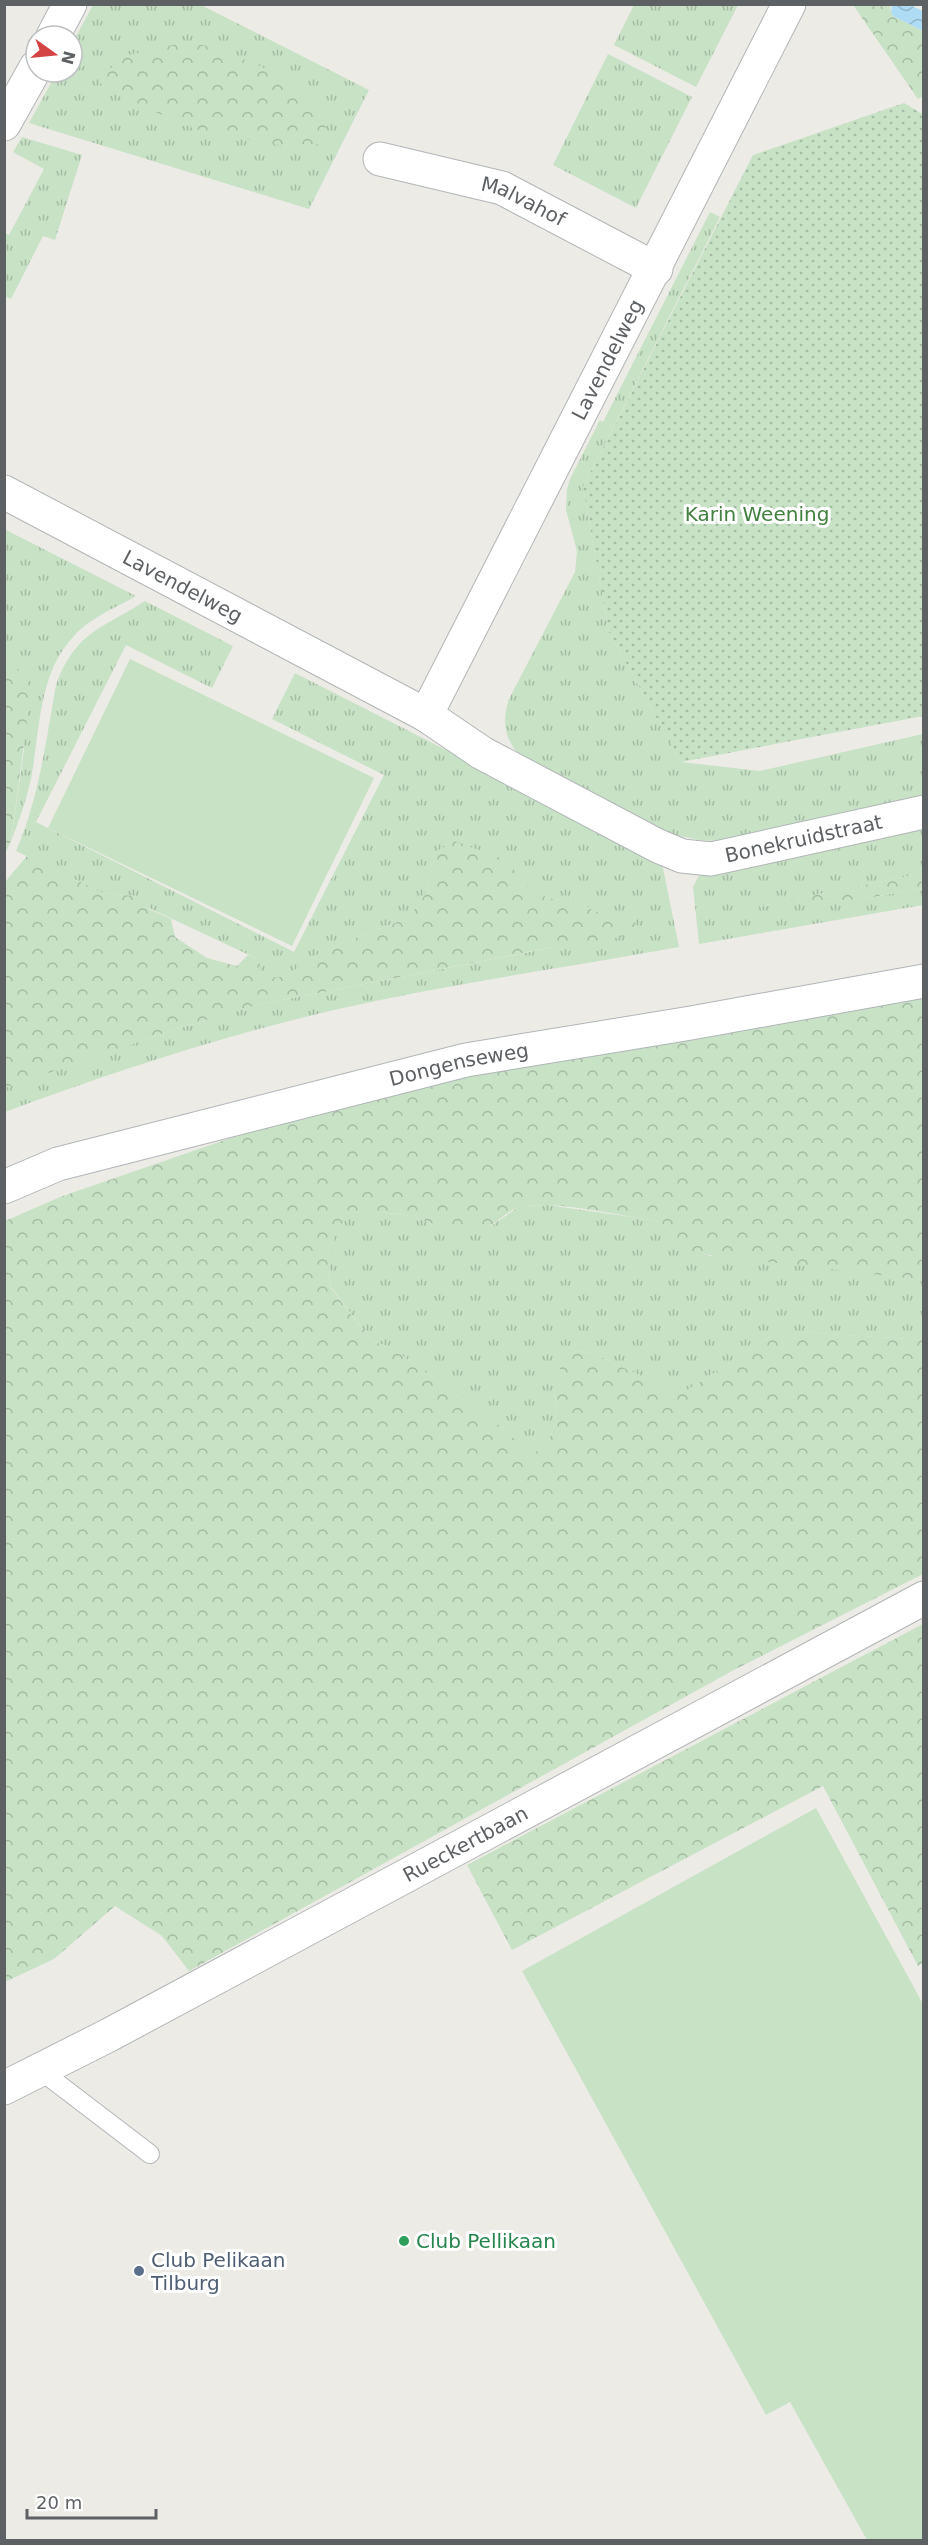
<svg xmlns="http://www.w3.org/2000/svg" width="928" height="2545" font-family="'DejaVu Sans',sans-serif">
<defs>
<pattern id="grass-tufts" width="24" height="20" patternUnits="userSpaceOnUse" patternTransform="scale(1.5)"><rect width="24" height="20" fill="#c7e2c5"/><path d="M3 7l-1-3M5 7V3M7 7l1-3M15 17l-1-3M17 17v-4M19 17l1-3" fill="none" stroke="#a5bba4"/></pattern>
<pattern id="forest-crowns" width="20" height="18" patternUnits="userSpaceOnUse" patternTransform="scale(1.5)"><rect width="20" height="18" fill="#c7e2c5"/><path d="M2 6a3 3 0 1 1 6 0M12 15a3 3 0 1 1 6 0" fill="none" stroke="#a5bba4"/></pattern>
<pattern id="park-dots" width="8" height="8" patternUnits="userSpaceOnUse" patternTransform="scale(1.5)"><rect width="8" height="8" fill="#c7e2c5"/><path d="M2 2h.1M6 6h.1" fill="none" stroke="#a5bba4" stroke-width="1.8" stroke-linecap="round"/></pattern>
<pattern id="water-waves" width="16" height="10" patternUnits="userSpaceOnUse" patternTransform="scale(1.5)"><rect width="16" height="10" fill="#aedcf5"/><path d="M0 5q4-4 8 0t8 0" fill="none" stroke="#91b6ca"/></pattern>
</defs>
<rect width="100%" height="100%" fill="#edebe5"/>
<!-- grass -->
<g fill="url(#grass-tufts)">
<polygon points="93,5 201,5 369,90 309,209 29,123 57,72 72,72 72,44"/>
<polygon points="634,5 634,4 738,5 696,87 614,45"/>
<polygon points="608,54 692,97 636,208 553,165"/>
<polygon points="22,137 82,155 55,240 43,236 11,299 5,296 5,233 9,235 44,169 13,152"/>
<path d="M 710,212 L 720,217 L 583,487 L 609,632 L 681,762 L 760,771 L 923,734 L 923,796 L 715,841 L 700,840 L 675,835 L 523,759 C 505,741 501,723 509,699 L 575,572 L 577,551 L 566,510 L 567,489 L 570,479 L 600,420 L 603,422 Z"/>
<path d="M 4,529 L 136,596 C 114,609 91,617 74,636 C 38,673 40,731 31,779 C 26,801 19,821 11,841 L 24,750 L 24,674 L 5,658 Z"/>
<path d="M 145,601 L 233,646 L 212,688 L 126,645 L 36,822 L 294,952 L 384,775 L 272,719 L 295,673 L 654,856 L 663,868 L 679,947 C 564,968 448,984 334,1010 C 222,1036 113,1072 5,1112 L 4,1088 L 170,1031 L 257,1005 L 555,947 L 555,949 L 623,918 L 593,911 L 577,899 C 544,904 524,889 508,861 L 435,852 L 432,876 L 420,905 L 400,921 L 322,951 L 284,978 L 259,978 L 260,960 L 149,908 L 147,902 L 133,896 L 103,893 L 16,851 C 39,798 46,741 56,685 C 76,631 102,629 145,601 Z"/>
<polygon points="923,826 923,873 761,906 862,899 923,888 923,905 699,944 693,887 698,877 703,873"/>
<polygon points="547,1205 659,1221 670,1230 676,1247 709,1256 724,1255 923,1280 923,1340 801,1332 777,1332 686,1391 673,1391 592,1353 577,1351 555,1387 556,1423 547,1443 528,1458 510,1433 390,1347 372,1341 330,1286 329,1267 331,1250 336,1231 350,1212 372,1211 410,1216 446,1228 491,1226 520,1206"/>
</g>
<!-- forest -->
<g fill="url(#forest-crowns)">
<polygon points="853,5 892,5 890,8 893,16 923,31 923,96 918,99"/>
<polygon points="186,42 217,48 262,67 293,88 305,93 329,118 320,143 305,150 195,129 107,91 98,80 124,56"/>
<polygon points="5,658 24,674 31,691 11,841 5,854"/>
<path d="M 454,841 L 509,861 C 524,889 544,904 577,899 L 593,911 L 623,918 L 636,910 L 635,934 L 556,949 L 554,947 L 257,1005 L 170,1031 L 5,1088 L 5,882 L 27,856 L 103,893 L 133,896 L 148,902 L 149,909 L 171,919 L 175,937 L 207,958 L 237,966 L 248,955 L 260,960 L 259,978 L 284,977 L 322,951 L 400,921 L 420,905 L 432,876 L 435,852 Z"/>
<polygon points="923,873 923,888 862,899 754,907"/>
<path d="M 923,997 L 923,1280 L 691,1253 L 676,1247 L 670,1230 L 659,1221 C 619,1216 562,1201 523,1206 C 505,1209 492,1232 471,1232 C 450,1233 430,1221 409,1216 C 390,1212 370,1211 351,1212 L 336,1231 L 329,1267 L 330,1287 L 372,1341 L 390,1347 L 510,1433 L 528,1458 L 547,1443 L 556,1423 L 555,1387 L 562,1362 L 577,1351 L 592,1353 L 673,1391 L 686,1391 L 777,1332 L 801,1332 L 923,1340 L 923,1574 L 732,1671 L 189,1971 L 162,1936 L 115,1906 L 54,1959 L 5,1982 L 5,1221 L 60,1197 L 271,1124 L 487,1071 Z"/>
<polygon points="923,1624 923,1963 918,1966 823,1786 512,1950 467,1865"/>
</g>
<!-- park -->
<polygon fill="url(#park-dots)" points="904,103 924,115 923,716 681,762 609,632 583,487 753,155"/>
<!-- garden -->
<g fill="#c7e2c5">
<polygon points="130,659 374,778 292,946 48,828"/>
<polygon points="816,1808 923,2004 923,2540 867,2540 790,2402 766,2415 522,1971"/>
</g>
<!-- water -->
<polygon fill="url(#water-waves)" points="892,5 910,5 923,11 923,31 893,16 891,12"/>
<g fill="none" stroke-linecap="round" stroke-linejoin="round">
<defs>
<polyline id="lane" points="40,2070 150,2154"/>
<g id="street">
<polyline points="53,36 70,4"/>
<polyline points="4,124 36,67"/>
<path id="s1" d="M 380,159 L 502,188 L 656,269"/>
<path id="s2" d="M 4,492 L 426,715 L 482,753 L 658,846 L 682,856 L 711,859 L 924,812"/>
<path id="s3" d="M 426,715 L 789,4"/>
<path id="s4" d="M 4,2088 L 109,2035 L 924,1598"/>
</g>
<g id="secondary">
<path id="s5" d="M 4,1187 L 58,1164 L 466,1060 L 691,1023 L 924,981"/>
</g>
</defs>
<!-- lane casing -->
<use href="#lane" stroke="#b2b5b8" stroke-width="20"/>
<!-- street casing -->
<use href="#street" stroke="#b2b5b8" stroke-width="35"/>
<!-- secondary casing -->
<use href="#secondary" stroke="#b1b5b8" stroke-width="35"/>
<!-- lane -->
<use href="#lane" stroke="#fff" stroke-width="18"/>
<!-- street -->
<use href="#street" stroke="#fff" stroke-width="33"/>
<!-- secondary -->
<use href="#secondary" stroke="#fff" stroke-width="33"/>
</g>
<!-- markers -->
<circle fill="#2e9e5b" stroke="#fff" stroke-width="2" cx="404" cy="2241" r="6"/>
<circle fill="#5c6f8a" stroke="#fff" stroke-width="2" cx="139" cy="2271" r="6"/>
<g text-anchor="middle" stroke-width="6" stroke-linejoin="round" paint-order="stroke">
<!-- street labels -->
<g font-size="20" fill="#5d6164" stroke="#fff">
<text dy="7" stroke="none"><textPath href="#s1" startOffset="150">Malvahof</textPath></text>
<text dy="7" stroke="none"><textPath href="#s3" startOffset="399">Lavendelweg</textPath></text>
<text dy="7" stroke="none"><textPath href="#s2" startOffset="202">Lavendelweg</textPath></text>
<text dy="7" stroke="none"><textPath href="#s2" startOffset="894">Bonekruidstraat</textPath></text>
<text dy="7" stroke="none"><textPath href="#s5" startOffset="472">Dongenseweg</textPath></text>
<text dy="7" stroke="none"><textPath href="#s4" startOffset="522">Rueckertbaan</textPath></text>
</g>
<!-- park labels -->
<g font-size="20" fill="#42803f" stroke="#fff">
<text x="757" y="521">Karin Weening</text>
</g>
<!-- leisure labels -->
<g font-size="20" fill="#27864d" stroke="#fff" text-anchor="start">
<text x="416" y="2248">Club Pellikaan</text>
</g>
<!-- service labels -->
<g font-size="20" fill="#4e5e75" stroke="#fff" text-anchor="start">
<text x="151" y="2267">Club Pelikaan<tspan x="151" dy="23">Tilburg</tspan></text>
</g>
</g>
<!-- border -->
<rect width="928" height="2545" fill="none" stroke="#5d6164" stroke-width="12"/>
<!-- north arrow -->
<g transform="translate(54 54) rotate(105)"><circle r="28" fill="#ffffff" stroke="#bec0c1" stroke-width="1.5"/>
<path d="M0-4.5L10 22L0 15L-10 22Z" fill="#d54445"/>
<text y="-9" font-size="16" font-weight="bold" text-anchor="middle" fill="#5d6164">N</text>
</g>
<!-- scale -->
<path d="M27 2509v9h129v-9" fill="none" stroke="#5d6164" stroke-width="3"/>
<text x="36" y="2509" font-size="18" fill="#5d6164" stroke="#ffffff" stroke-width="4.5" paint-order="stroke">20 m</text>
</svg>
